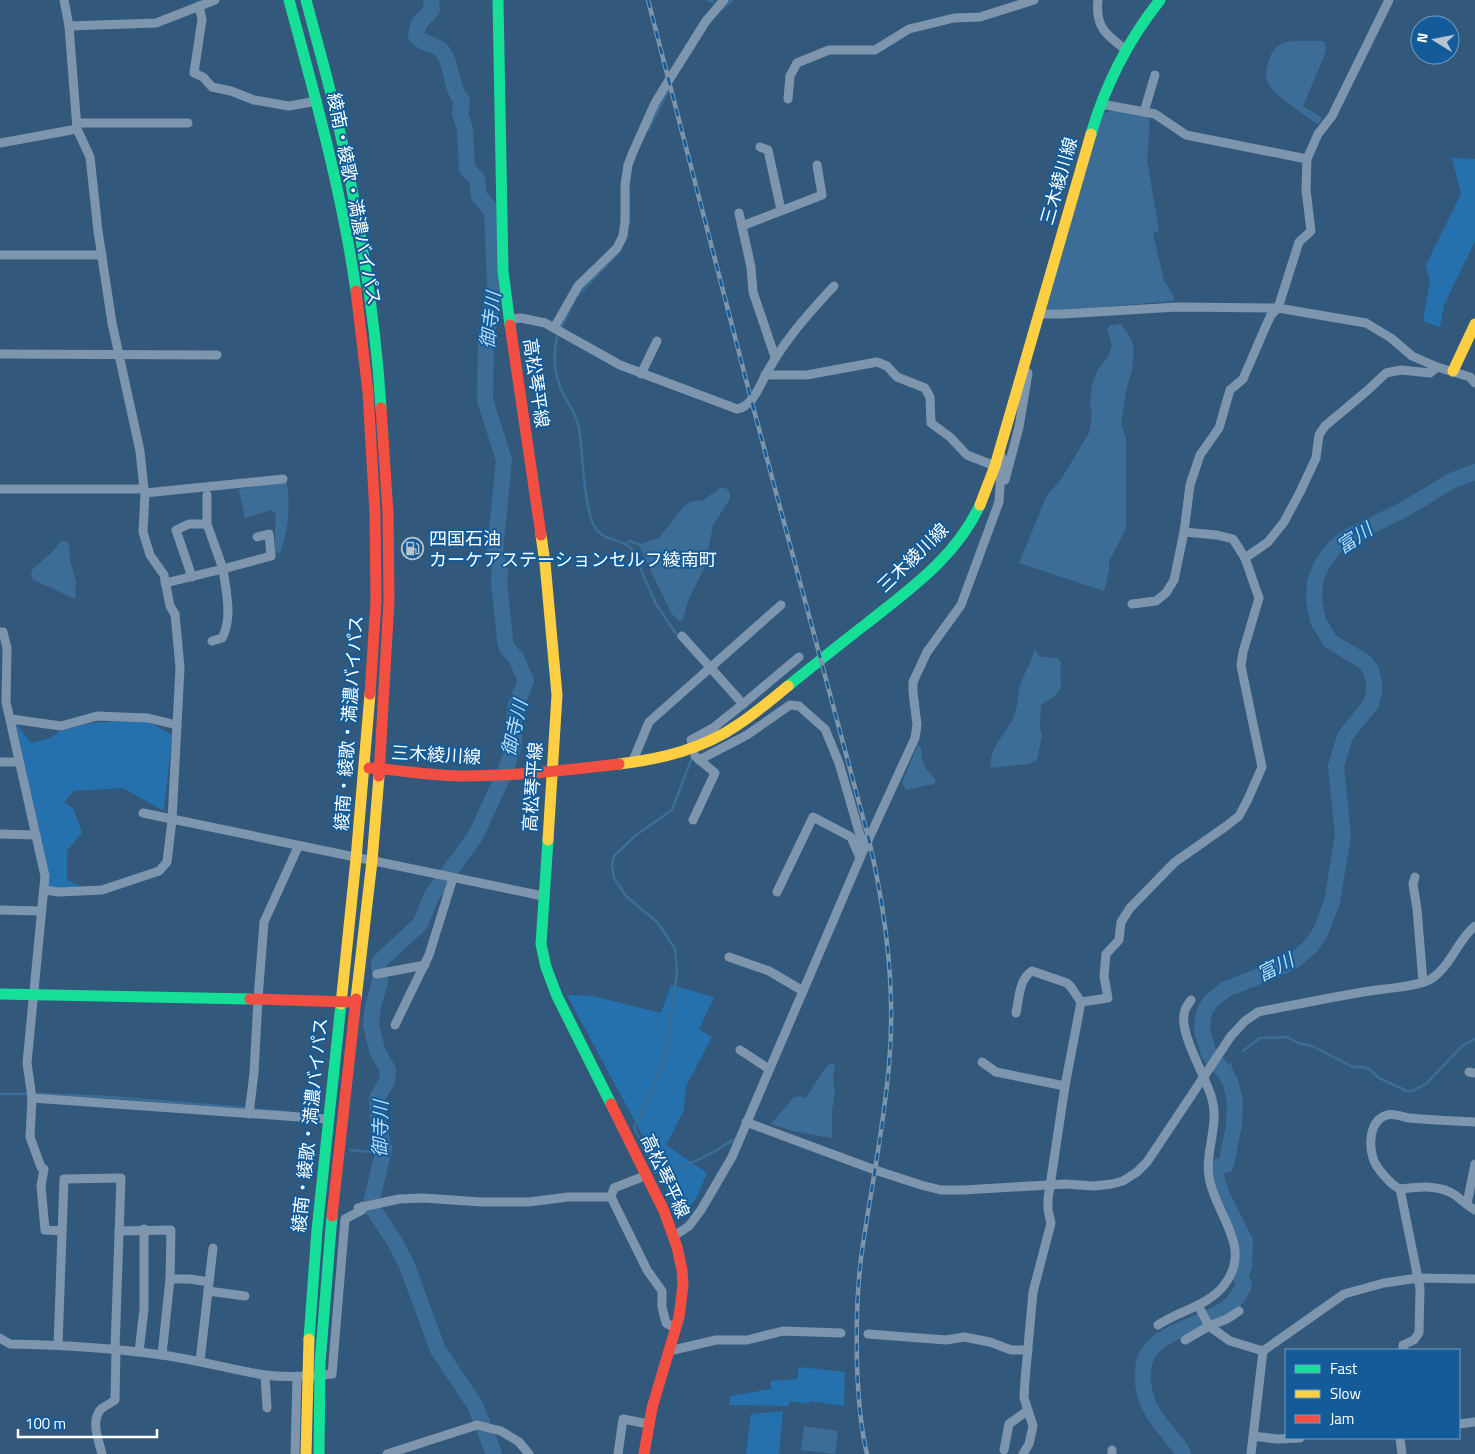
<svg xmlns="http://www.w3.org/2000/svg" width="1475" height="1454" font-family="'Titillium Web','Noto Sans JP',sans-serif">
<rect width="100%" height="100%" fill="#32597b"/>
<!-- green -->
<g fill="#2571ae">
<polygon points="1452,158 1475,159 1475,241 1444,305 1440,327 1423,321 1430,281 1426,265 1461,194"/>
<polygon points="115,721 149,722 172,735 164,811 123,788 74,791 64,802 73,808 82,833 67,850 67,880 81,887 61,888 48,887 49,874 16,724 31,743 50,738 60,731 86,724"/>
<polygon points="671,985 714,997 699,1029 712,1037 686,1086 684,1110 666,1145 707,1173 697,1197 680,1220 647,1144 567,995 593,996 661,1013"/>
<polygon points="799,1367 845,1372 844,1406 810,1401 809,1404 791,1401 788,1406 729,1405 730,1396 771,1389 770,1381 797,1379"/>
<polygon points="783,1411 779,1454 746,1454 751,1414"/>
</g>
<!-- water -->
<g fill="#3b6d97">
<path d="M 1324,41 L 1326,48 L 1325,54 L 1303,106 L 1322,118 L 1318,125 C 1303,113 1285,103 1272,89 C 1266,83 1265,76 1267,68 C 1273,34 1296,42 1324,41 Z"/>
<polygon points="1113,110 1150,118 1147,160 1159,231 1153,233 1164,281 1174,296 1174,301 1063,310 1046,309 1102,114"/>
<polygon points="1121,324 1130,337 1134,348 1132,371 1127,386 1121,423 1126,439 1126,529 1109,561 1109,570 1104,591 1019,563 1047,495 1060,481 1089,433 1092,416 1090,402 1092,385 1098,369 1109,355 1112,346 1107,329 1111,325"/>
<path d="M 287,482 C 290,510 289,527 280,553 L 274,552 L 276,514 L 271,510 L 245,518 L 239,489 Z"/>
<polygon points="722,487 727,489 730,493 730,499 713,525 705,566 688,601 683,619 679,621 671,613 640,548 641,544 659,538 684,506 690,502 703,500"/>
<polygon points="61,541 65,541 69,544 70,561 76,581 75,599 34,580 31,576 32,570 54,550"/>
<path d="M 1034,649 L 1040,657 L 1058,658 L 1061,663 C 1059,673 1062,676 1061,684 C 1060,695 1050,700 1041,704 L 1040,728 L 1042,736 L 1037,760 L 1028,764 L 991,768 C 988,747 1007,734 1014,716 C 1019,705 1017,690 1023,678 C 1027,667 1033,661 1034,649 Z"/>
<polygon points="918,745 921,748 922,759 926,769 936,780 934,784 906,790 902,782"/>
<path d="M 831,1063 L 835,1064 L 833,1079 L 835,1093 L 832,1111 L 832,1138 L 793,1131 L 771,1124 L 794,1097 L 801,1096 L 806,1098 C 815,1085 819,1073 831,1063 Z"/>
<polygon points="804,1426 838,1431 835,1454 801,1450"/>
</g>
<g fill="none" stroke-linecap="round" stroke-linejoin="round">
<!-- stream -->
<g stroke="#3b6d97" stroke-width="2.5">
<polyline points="708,0 713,2"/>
<polyline points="722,9 732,0"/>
<polyline points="648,130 669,89"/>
<polyline points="629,223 629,192"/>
<polyline points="578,295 619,252"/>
<polyline points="561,328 575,299"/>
<path d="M 558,333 C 555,344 554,355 555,367 C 556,374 558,382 561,389 C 566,401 575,411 578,424 C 584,451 582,507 596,529 C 605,542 622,538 632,549 L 656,604 L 679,638"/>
<polyline points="627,543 630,541 642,546"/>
<path d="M 691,760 L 672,810 L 636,835 L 614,856 L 612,865 L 614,878 L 626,896 L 658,923 L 675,949 L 677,971 L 667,1046 L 659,1074 L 648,1102 L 634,1127 L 655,1172 C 688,1167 705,1158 733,1140"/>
<polyline points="1243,1051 1260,1038 1287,1037 1298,1043 1312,1046 1353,1067 1363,1067 1369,1069 1379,1078 1407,1091 1412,1091 1426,1084 1462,1046 1475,1039"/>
<polyline points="1226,1074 1231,1064"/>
<polyline points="0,1094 28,1094"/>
<polyline points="38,1094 109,1097 246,1108"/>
<polyline points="252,1109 289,1112"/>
<polyline points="350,1150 382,1153"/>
</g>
<!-- river -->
<g stroke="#3b6d97" stroke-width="16">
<path d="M 431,0 L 432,10 L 419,23 L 416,36 C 423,45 436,43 443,52 C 453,66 450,88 462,101 L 460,113 L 465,129 L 467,169 L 477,179 L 479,196 L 492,211 L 495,287 L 486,339 L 485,400 L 504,460 L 495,551 L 500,571 L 499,582 L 505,640 L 507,648 L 516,658 L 526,681 L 516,705 L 514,723 L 514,744 L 507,767 L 476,835 L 432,895 L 420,924 L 379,962 L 380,982 L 373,1006 L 371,1025 L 377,1050 L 388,1070 L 387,1081 L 377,1098 L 379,1127 L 384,1148 L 372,1200 L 373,1209 L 393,1239 L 406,1263 L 438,1350 L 475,1405 L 494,1454"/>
<path d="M 1183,1454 L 1180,1448 C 1160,1422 1140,1405 1143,1370 C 1145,1330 1203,1328 1228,1307 C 1236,1301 1240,1293 1244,1285 L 1240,1275 L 1244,1267 L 1245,1241 L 1221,1193 L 1216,1177 L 1216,1167 L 1226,1165 L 1234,1125 L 1235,1102 L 1231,1084 L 1226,1074 L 1209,1054 L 1202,1031 L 1203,1019 L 1205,1010 L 1211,1001 L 1226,989 L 1270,972 L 1295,960 L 1312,945 L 1321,931 L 1332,902 L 1343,835 L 1336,766 L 1345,736 L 1371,704 L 1374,692 L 1374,682 L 1371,670 L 1365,662 L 1330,641 L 1318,621 L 1314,601 L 1315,581 L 1323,562 L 1335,547 L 1350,536 L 1405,509 L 1451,481 L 1475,472"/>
</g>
<!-- street -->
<g stroke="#7d95ad" stroke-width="9">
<path d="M 1098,0 C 1095,27 1106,35 1126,50"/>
<polyline points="199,6 202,19 194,73 203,77 212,87 231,91 254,100 289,106 317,101"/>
<polyline points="69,26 156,23 215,0"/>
<polyline points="788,99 790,76 797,63 829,50 875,50 909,29 954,18 980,17 1034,0"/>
<polyline points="1101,104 1155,114 1186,135 1307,159"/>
<polyline points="1144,112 1155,75"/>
<polyline points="77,123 188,123"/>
<polyline points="0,143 77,129"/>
<polyline points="760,147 768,150 781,210"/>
<polyline points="739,213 751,267 753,292 775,357"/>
<polyline points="742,226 822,195 817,165"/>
<polyline points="0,255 102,255"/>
<polyline points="1038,314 1063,314 1177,307 1278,308 1366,323 1391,338 1412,356 1437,367 1470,377 1475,383"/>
<path d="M 509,319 L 521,318 L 545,323 L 620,365 L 737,409 C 750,407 757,392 762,382 C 780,345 807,315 834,286"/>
<polyline points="554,328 578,286 617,248 623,236 625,221 625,185 628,165 633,152 655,103 669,80 706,21 724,0"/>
<polyline points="0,354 217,355"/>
<polyline points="641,374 657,341"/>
<polyline points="765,375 807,375 877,362 887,366 897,377 925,388 930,397 931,423 950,437 967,455 995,466"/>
<polyline points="1005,480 1019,427 1028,373"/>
<polyline points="0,489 144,489"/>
<polyline points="145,493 283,479"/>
<polyline points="1184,532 1217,535 1233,539 1245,558"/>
<polyline points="192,577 176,530 189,524 207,524"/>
<polyline points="165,583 223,569 207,524 207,495"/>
<polyline points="1132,604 1156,601 1166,593 1174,580 1184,532 1190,485 1200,455 1219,428 1230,390 1243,379 1265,328 1271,315 1278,308 1299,242 1311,231 1306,190 1307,159 1318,134 1332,116 1389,0"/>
<polyline points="0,632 3,632 7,648 6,702 45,876 27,1063 32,1098 30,1137 41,1167 44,1169 41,1186 45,1230 62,1231"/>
<polyline points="682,636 743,704 799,657"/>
<path d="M 212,641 L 222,638 C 233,618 226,591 223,569 L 271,556 L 269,534 L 257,537"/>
<polyline points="11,719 61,726 97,716 148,718 177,725"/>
<polyline points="694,749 691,740 713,728 743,704"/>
<polyline points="699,760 747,735 790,705 799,706 825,729 839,763 862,842 865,848"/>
<polyline points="0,762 19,762"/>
<polyline points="632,763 649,722 781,605"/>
<polyline points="143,813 543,896"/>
<polyline points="693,820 715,773 695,756"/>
<polyline points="0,834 36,835"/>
<polyline points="1415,877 1413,884 1417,909 1423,982"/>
<polyline points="44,890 59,892 102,890 159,871 167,862 172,820 180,668 175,614 170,606 164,575 150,555 143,532 145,493 144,489 140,451 112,323 98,231 90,157 77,129 69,26 64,0"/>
<polyline points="777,892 813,817 851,837 860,858"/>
<polyline points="0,910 41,911"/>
<polyline points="729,957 769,971 803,991"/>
<polyline points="377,974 425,965"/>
<path d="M 1016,1013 C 1019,999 1019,979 1032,971 L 1067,983 L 1071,987 L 1081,1002"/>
<polyline points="395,1025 429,955 453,878"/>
<polyline points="740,1050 769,1069"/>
<polyline points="982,1062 996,1072 1065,1086"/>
<polyline points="1469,1072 1475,1073"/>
<polyline points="32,1098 328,1119"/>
<polyline points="249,1114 254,1073 258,999 264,922 298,847"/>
<path d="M 746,1122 L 875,1170 L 921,1185 L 941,1190 L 963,1190 L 1065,1184 L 1094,1186 L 1112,1184 L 1123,1181 L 1137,1172 L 1147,1162 L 1231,1036 L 1245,1021 L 1258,1012 C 1293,1005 1328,998 1363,992 C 1380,989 1418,987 1431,979 C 1451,966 1457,941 1475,926"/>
<polyline points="647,1175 614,1188 611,1197 647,1270 662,1291 662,1307 666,1323 675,1328"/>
<path d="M 1400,1189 C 1418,1187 1439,1184 1455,1195 C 1462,1200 1468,1206 1475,1210"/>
<polyline points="1467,1204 1475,1164"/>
<polyline points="358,1208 399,1199 423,1198 482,1202 529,1202 568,1197 611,1197"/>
<polyline points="119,1231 171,1230 170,1279 162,1355"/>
<polyline points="674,1236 689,1226 701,1210 732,1157 860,858 915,738 917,725 913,692 913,682 927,652 961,605 999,502 1002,457"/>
<polyline points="170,1279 190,1279 209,1282"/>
<polyline points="208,1291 245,1296"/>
<polyline points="1198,1305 1209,1326 1230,1341 1263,1351"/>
<path d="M 1158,1325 C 1179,1311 1210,1305 1225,1284 C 1252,1248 1218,1217 1210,1182 C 1203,1155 1220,1125 1212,1099 C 1206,1076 1177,1031 1185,1010 C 1186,1007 1189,1003 1191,1000"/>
<polyline points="868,1334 946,1340 964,1337 990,1342 1011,1350 1028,1350"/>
<path d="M 0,1338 L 10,1344 C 61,1345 112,1348 162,1355 C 197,1360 230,1369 264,1375 C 287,1378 310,1376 332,1374 L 345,1219 L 362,1210 L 363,1206"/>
<polyline points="1185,1340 1209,1326 1227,1319 1239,1311"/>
<polyline points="58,1345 64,1179 121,1178 115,1349"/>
<path d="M 1403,1350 L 1403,1345 L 1414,1340 L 1419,1333 L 1420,1288 L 1400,1189 C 1392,1186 1375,1167 1373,1158 C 1369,1145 1369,1120 1387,1115 C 1393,1113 1403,1117 1409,1118 C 1431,1120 1453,1121 1475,1122"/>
<polyline points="669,1351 716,1340 747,1340 783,1331 841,1333"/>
<polyline points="139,1352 144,1309 144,1229"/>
<polyline points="200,1361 213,1248"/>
<polyline points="265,1375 267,1408"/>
<polyline points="1459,1424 1475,1422"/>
<polyline points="1253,1436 1277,1439 1300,1438"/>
<polyline points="1400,1438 1402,1454"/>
<polyline points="1004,1450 1009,1424 1027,1411"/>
<path d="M 102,1454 C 99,1441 90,1421 101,1409 C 105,1406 111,1403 115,1400 L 116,1350"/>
<polyline points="295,1454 297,1376"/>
<polyline points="387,1454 477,1425 501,1431 519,1442 529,1454"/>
<polyline points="618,1454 623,1419 648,1424"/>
<polyline points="1023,1454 1029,1444 1033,1426 1024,1398 1025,1380 1033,1292 1051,1223 1048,1210 1048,1199 1065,1086 1081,1002 1108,998 1104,976 1106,954 1119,940 1121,922 1130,908 1175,862 1225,827 1239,816 1248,799 1262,767 1241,666 1243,652 1259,598 1245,558 1268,542 1284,522 1300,492 1316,458 1319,435 1325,426 1368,390 1386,373 1401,370 1430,373 1437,367"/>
<polyline points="1112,1454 1112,1450"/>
<polyline points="1251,1454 1263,1351 1344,1294 1384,1283 1418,1278 1475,1279"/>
</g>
<!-- fast -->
<g stroke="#16e098" stroke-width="11">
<path d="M 289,0 C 315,96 342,192 356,291"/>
<path d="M 306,0 C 316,38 327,76 336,114 C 358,211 375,310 381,408"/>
<polyline points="498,0 503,271 510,325"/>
<path d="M 1091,134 C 1105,86 1129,39 1160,0"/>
<path d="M 788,686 C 814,665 840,644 866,624 C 910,589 956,557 980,505"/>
<polyline points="548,840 541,944 546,967 557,996 611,1104"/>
<polyline points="0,994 250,999"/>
<polyline points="309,1339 317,1230 341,1004"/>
<polyline points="319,1454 320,1363 332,1216"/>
</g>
<!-- slow -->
<g stroke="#ffcf43" stroke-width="11">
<polyline points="1453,371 1475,324"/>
<polyline points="980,505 995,466 1091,134"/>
<polyline points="541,535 545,563 557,695 548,840"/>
<path d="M 619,764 C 662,759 703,749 739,724 C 756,713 772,699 788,686"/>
<polyline points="356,999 372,861 379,776"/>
<polyline points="341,1004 356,859 370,694"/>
<polyline points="306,1454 309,1339"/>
</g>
<!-- jam -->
<g stroke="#f24e42" stroke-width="11">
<polyline points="356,291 368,392 375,513 376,601 370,694"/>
<polyline points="510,325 541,535"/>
<path d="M 369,768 C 401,770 433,776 465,776 C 516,776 568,770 619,764"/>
<polyline points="379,776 389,600 388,513 381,408"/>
<polyline points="250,999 350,1002"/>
<polyline points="611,1104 664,1211 677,1247 682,1270 683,1285 679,1317 652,1408 644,1454"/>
<polyline points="332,1216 356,999"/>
</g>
<defs>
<path id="rail" d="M 648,0 L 751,399 L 869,840 C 886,913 896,989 889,1065 C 884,1125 872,1184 863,1244 C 857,1283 856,1324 857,1364 C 858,1394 860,1425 867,1454"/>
</defs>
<!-- rail casing -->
<use href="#rail" stroke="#7d95ab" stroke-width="4.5"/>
<!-- rail -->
<use href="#rail" stroke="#145c99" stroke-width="2.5" stroke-dasharray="8" stroke-linecap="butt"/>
</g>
<!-- icons -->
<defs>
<symbol id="fuel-ring" viewBox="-11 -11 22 22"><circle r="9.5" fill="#145c99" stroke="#b7c5d1" stroke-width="1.5"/><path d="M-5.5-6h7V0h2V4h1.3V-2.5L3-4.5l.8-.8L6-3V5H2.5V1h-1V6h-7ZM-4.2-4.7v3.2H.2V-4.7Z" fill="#b7c5d1"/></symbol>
</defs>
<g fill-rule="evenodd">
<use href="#fuel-ring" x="400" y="536" width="25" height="25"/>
</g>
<g text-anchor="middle" stroke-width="4" stroke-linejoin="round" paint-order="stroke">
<!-- street labels -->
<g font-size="18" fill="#fff" stroke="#145c99">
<text transform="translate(1059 181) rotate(-74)" y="6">三木綾川線</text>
<text transform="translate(354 199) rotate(79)" y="6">綾南・綾歌・満濃バイパス</text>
<text transform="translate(536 383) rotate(82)" y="6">高松琴平線</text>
<text transform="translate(913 558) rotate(-44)" y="6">三木綾川線</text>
<text transform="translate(349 723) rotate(-86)" y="6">綾南・綾歌・満濃バイパス</text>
<text transform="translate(436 755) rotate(3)" y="6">三木綾川線</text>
<text transform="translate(533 787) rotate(-86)" y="6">高松琴平線</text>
<text transform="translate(310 1125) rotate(-84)" y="6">綾南・綾歌・満濃バイパス</text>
<text transform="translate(665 1176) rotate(65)" y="6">高松琴平線</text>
</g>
<!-- poi labels -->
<g font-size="18" fill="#fff" stroke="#145c99" text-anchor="start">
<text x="429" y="545">四国石油<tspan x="429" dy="21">カーケアステーションセルフ綾南町</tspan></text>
</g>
<!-- water labels -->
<g font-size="19" font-style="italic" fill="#b4dbf9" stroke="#145c99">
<text transform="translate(490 320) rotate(-83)" y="7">御寺川</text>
<text transform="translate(1354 538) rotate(-34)" y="7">富川</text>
<text transform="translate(514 728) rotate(-77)" y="7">御寺川</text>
<text transform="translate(1275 967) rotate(-27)" y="7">富川</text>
<text transform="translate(380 1129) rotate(-89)" y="7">御寺川</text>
</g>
</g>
<!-- legend -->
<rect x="1285" y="1349" width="175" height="90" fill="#145c99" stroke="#729dc2"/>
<rect x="1295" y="1365" width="25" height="8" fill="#16e098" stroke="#729dc2"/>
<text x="1330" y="1374" font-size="15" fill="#ffffff">Fast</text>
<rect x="1295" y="1390" width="25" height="8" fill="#ffcf43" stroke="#729dc2"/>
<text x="1330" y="1399" font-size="15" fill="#ffffff">Slow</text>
<rect x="1295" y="1415" width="25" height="8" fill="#f24e42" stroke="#729dc2"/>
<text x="1330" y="1424" font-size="15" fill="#ffffff">Jam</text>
<!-- north arrow -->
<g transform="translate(1435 40) rotate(280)"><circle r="24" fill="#145c99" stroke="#729dc2"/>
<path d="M0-4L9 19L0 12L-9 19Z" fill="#b7c5d1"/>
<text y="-8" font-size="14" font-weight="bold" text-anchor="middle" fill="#ffffff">N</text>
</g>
<!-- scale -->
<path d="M18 1429v8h139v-8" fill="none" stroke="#ffffff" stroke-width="2.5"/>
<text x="25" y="1429" font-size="15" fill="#ffffff" stroke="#145c99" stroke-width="4" paint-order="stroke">100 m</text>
</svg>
